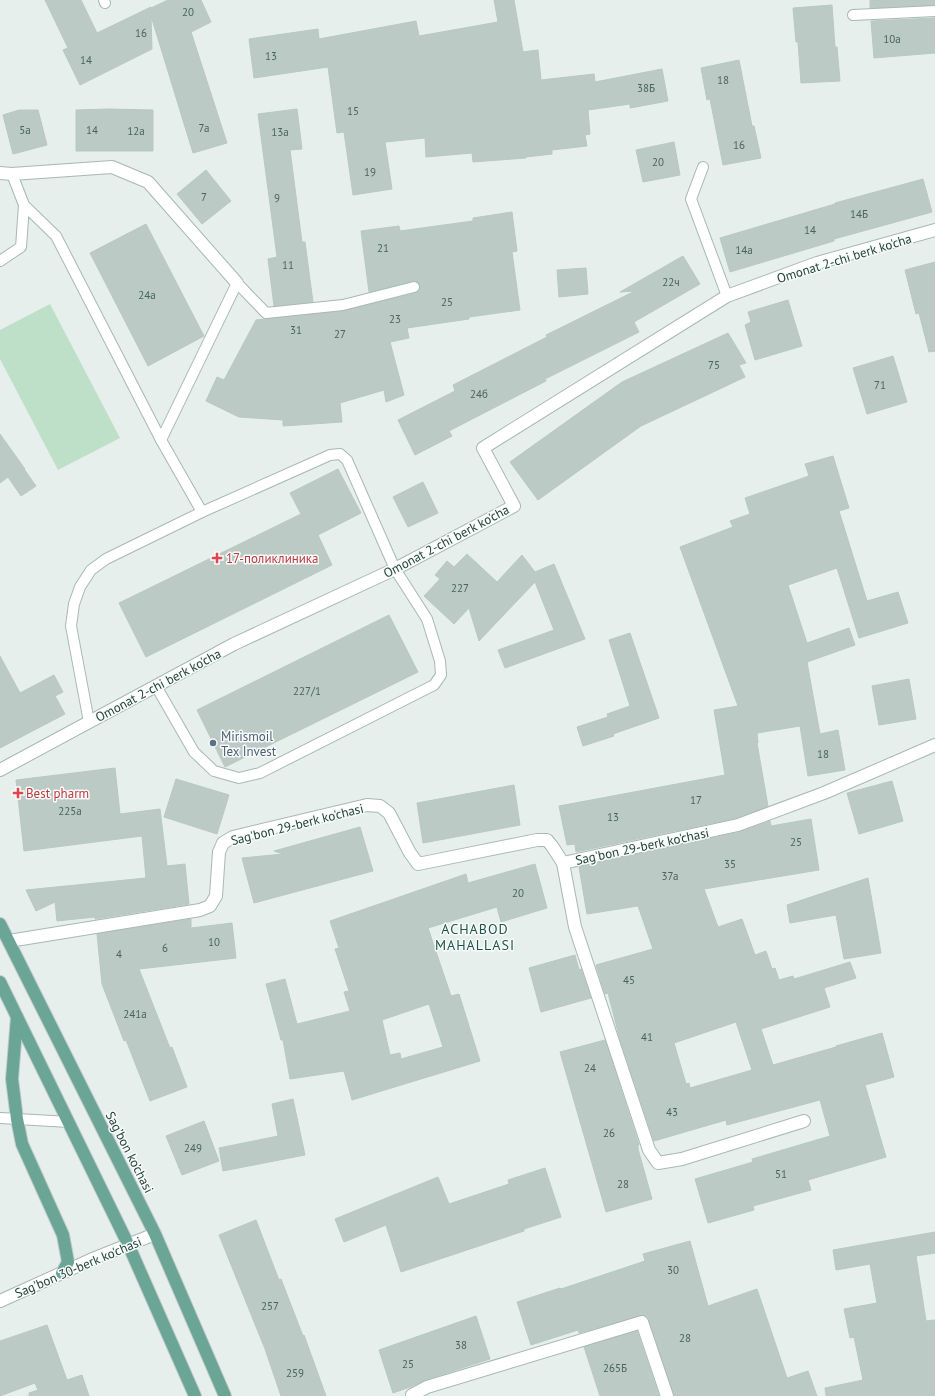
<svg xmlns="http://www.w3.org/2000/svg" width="935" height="1396" font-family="'PT Sans',sans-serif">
<rect width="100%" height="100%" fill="#e6efeb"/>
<!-- garden -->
<polygon fill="#bfe0c8" points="50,304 120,438 58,470 0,359 0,330"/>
<!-- building -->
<g fill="#bbcac4" stroke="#b8c9c2" fill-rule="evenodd">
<polygon points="45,0 81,0 97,33 151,7 151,8 168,0 201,0 211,22 191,32 227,143 193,153 151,16 152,49 80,85 63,50 68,48"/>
<polygon points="494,0 514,0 523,52 538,50 541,80 594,74 595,82 662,69 668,101 630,108 630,104 588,110 590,134 585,135 587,146 552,150 552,154 526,157 526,158 473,162 472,153 426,157 425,138 385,142 392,189 353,195 344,132 337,133 328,67 254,78 249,39 318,29 319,39 416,21 419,36 498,22"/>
<polygon points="870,0 935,0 935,5 870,8"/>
<polygon points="832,5 835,47 837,47 840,81 801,83 798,42 796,42 793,8"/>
<polygon points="935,18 935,53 874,58 871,21"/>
<polygon points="739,60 752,126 754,126 761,158 723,165 710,99 707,100 701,68"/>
<polygon points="109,109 153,110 153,151 76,151 76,110"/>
<polygon points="297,109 302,149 290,150 302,242 305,242 313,302 274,306 268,259 277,257 258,114"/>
<polygon points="19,110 38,110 47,145 13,154 3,115"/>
<polygon points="674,142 680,175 643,182 636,150"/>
<polygon points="206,170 231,201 202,224 177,194"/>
<polygon points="923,179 932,212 834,239 834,241 730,272 720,238 835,204 835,203"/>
<polygon points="512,212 517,251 512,252 520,310 469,317 469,319 407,328 409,338 390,342 404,395 386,402 384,390 340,403 342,422 283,426 283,420 239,417 206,401 217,377 224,380 256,320 344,311 416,293 419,291 420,285 418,282 413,281 369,292 361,231 399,226 400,231 473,221 473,218"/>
<polygon points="146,224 204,336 148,366 90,253"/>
<polygon points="683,256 700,284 634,322 639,332 545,379 546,381 449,431 452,436 415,455 398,420 455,391 453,385 547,337 546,335 635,291 620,292"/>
<polygon points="935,262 935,351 929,352 919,313 916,314 905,270"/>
<polygon points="586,268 588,294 559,297 557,270"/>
<polygon points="788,300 802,346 755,360 745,325 751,322 748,312"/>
<polygon points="728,333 746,363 739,365 745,377 641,426 538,500 510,462 622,382"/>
<polygon points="893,356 907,402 867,414 853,368"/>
<polygon points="0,434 25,469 24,469 36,486 21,496 8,477 0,483"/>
<polygon points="833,456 849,508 839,511 867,601 898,592 908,623 859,638 837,568 788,585 807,643 849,628 855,645 807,662 820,734 838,730 845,770 808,776 800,726 757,733 758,743 757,743 768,806 736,818 576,852 575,844 567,845 559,806 725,775 714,710 738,706 680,547 733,527 730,521 750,514 745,498 809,476 805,464"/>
<polygon points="338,469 361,513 318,535 332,565 146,657 119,603 301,514 290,493"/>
<polygon points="423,482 438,513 408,527 393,497"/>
<polygon points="467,554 497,582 522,555 535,572 554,564 585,639 505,668 498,650 554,630 535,582 479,641 469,608 454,624 424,596 440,579 435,575 447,561 454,567"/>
<polygon points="389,615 418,672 225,767 197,710"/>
<polygon points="630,633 659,718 613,734 614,736 583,746 577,727 608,717 607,714 630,706 609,640"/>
<polygon points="0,656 20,693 54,675 63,692 55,696 65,714 0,748"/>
<polygon points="909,679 916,719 879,725 872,686"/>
<polygon points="115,768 120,814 160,809 167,866 185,864 189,904 95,919 95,917 57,921 55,902 36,911 26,890 146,878 142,836 24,851 16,780"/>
<polygon points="176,779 229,795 217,834 164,817"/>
<polygon points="892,781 903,821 859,834 847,793"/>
<polygon points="514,785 520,825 423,843 417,803"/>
<path d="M 811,819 L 819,870 L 704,889 L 718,927 L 742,919 L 755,955 L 766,951 L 772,969 L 775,968 L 779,980 L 793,976 L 794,979 L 850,962 L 856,978 L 824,988 L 830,1007 L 761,1029 L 773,1065 L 836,1047 L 836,1046 L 882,1033 L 894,1077 L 865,1085 L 886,1157 L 808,1180 L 811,1190 L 753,1206 L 754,1210 L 708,1223 L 695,1179 L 753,1162 L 752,1159 L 830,1136 L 820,1100 L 727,1125 L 726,1120 L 654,1141 L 619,1036 L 608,993 L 605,994 L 596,965 L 653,949 L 638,906 L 587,914 L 579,867 L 740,832 L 770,821 L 771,826 ZM 736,1022 L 752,1070 L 690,1088 L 689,1083 L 686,1084 L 674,1043 Z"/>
<polygon points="360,827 373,871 254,903 242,858 283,854 274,851"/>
<path d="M 535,864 L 547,908 L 501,922 L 497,907 L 428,928 L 451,996 L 459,994 L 480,1061 L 352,1100 L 344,1071 L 290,1079 L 283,1040 L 281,1040 L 266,984 L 285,979 L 297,1024 L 350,1011 L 344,992 L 349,991 L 335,949 L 339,948 L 330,921 L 466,874 L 468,883 ZM 429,1004 L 443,1047 L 401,1059 L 400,1053 L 390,1055 L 382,1020 Z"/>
<polygon points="868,878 881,953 844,959 836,915 790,923 787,905"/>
<polygon points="191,919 191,928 232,923 236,958 139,969 170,1048 172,1047 187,1087 150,1101 126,1040 124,1041 102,984 97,934"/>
<polygon points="575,955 579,970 581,969 591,998 541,1012 529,968"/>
<polygon points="605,1040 639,1145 638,1145 638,1149 652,1199 606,1212 560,1052"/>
<polygon points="293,1099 305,1155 223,1171 219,1148 278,1136 272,1104"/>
<polygon points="204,1121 219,1161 182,1175 166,1136"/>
<polygon points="545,1168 561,1217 524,1229 524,1231 401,1272 386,1225 344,1242 335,1219 438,1177 449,1204 509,1184 508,1180"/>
<polygon points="256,1220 279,1280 281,1279 303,1336 304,1335 326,1396 281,1396 265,1349 219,1235"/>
<polygon points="935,1232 935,1253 916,1256 926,1321 935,1320 935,1396 826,1396 825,1388 863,1380 854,1337 850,1338 844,1309 877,1303 870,1264 836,1270 833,1250"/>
<polygon points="690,1241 708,1306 757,1289 787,1378 808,1371 817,1396 674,1396 649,1320 647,1316 643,1315 579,1333 578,1330 531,1345 517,1302 560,1288 561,1289 645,1261 643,1254"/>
<polygon points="476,1316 490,1359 425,1380 410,1387 393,1393 379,1350"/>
<polygon points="47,1325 67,1380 82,1375 89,1396 29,1396 29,1393 38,1390 35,1383 0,1396 0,1341"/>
<polygon points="637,1331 659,1396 600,1396 584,1347"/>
</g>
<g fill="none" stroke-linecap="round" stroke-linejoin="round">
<defs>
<g id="lane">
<polyline points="104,0 105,3"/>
<polyline points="853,15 935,11"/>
<polyline points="703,167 691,199 727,296"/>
<polyline points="24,205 56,236 161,440 202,512"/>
<polyline points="0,261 21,247 24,205 12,174"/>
<polyline points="161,440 237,283 266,313 343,305 414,287"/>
<polyline points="89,722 71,626 74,604 80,587 91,570 106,559 202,512 330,455 340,454 347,460 395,569 427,619 440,661 441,675 434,685 260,773 239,778 214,771 194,752 156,686"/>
<polyline points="0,1118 69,1122"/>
</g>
<g id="street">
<polyline points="0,173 12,174 112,167 148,182 237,283"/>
<polyline points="0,770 234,644 395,569 514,506 483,448 727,296 817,263 935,230"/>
<polyline points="563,863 575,927 649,1150 658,1163 682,1159 804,1121"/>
<polyline points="9,941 200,910 210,906 216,896 219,852 223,843 233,837 367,805 380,806 389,813 410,853 418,864 537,840 547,840 552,846 563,863 738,825 824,793 935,745"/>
<polyline points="0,1301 95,1258 155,1234"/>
<polyline points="412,1396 412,1395 427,1387 642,1322 667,1396"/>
</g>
<g id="primary">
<polyline points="0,924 155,1234 225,1396"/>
<polyline points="0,982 128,1244 195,1396"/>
<polyline points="17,1017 12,1079 17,1119 22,1144 63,1235 68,1262 62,1273"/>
</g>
</defs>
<!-- lane casing -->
<use href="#lane" stroke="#a8b8b2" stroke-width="12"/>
<!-- street casing -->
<use href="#street" stroke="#a8b8b2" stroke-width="14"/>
<!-- primary casing -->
<use href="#primary" stroke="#c2cac8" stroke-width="14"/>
<!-- lane -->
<use href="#lane" stroke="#fff" stroke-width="10"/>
<!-- street -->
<use href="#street" stroke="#fff" stroke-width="12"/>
<!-- primary -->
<use href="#primary" stroke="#6aa596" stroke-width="12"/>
</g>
<!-- markers -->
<g fill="#e0444e" stroke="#f7fbf9" stroke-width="1.5">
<path d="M215 552h4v4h4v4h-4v4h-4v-4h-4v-4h4z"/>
<path d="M16 787h4v4h4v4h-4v4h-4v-4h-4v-4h4z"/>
</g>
<circle fill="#5c6f8a" stroke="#f7fbf9" stroke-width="1.5" cx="213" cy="743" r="4"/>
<g text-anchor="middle" stroke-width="3" stroke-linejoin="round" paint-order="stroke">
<!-- number labels -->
<g font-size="11" fill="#4a645c">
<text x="188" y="16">20</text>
<text x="141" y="37">16</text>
<text x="892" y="43">10а</text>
<text x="271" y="60">13</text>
<text x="86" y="64">14</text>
<text x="723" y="84">18</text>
<text x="646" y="92">38Б</text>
<text x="353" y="115">15</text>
<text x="204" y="132">7a</text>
<text x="25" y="134">5a</text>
<text x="92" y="134">14</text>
<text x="136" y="135">12а</text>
<text x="280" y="136">13а</text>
<text x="739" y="149">16</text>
<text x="658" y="166">20</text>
<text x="370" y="176">19</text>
<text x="204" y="201">7</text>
<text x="277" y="202">9</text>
<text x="859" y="218">14Б</text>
<text x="810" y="234">14</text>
<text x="383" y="252">21</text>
<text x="744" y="254">14а</text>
<text x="288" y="269">11</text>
<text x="671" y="286">22ч</text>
<text x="147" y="299">24a</text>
<text x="447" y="306">25</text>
<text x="395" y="323">23</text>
<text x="296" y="334">31</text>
<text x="340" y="338">27</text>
<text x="714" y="369">75</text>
<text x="880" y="389">71</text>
<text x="479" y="398">24б</text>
<text x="460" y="592">227</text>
<text x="307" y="695">227/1</text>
<text x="823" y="758">18</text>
<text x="696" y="804">17</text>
<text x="70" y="815">225а</text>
<text x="613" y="821">13</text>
<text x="796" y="846">25</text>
<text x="730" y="868">35</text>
<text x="670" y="880">37a</text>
<text x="518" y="897">20</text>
<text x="214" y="946">10</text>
<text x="165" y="952">6</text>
<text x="119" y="958">4</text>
<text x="629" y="984">45</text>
<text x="135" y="1018">241а</text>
<text x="647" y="1041">41</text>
<text x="590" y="1072">24</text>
<text x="672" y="1116">43</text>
<text x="609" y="1137">26</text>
<text x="193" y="1152">249</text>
<text x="781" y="1178">51</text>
<text x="623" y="1188">28</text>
<text x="673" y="1274">30</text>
<text x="270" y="1310">257</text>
<text x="685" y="1342">28</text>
<text x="461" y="1349">38</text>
<text x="408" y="1368">25</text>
<text x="615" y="1372">265Б</text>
<text x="295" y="1377">259</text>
</g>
<!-- street labels -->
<g font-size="13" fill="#24423a" stroke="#f7fbf9">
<text transform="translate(844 258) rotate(-17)" y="5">Omonat 2-chi berk ko'cha</text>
<text transform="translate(446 541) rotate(-28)" y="5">Omonat 2-chi berk ko'cha</text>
<text transform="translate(158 685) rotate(-28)" y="5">Omonat 2-chi berk ko'cha</text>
<text transform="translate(297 824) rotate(-14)" y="5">Sag'bon 29-berk ko'chasi</text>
<text transform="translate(642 846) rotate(-12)" y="5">Sag'bon 29-berk ko'chasi</text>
<text transform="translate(130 1152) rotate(63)" y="5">Sag’bon ko’chasi</text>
<text transform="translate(78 1267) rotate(-23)" y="5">Sag'bon 30-berk ko'chasi</text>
</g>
<!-- health labels -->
<g font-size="13" fill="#be3a42" stroke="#f7fbf9" text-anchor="start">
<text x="226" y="563">17-поликлиника</text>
<text x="26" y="798">Best pharm</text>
</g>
<!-- service labels -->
<g font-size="13" fill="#4e5e75" stroke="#f7fbf9" text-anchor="start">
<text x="221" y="741">Mirismoil<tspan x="221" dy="15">Tex Invest</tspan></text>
</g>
<!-- neighbourhood labels -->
<g font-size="14" letter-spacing="1" fill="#1f5548" stroke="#f7fbf9">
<text x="475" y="934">ACHABOD<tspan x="475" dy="16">MAHALLASI</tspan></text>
</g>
</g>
</svg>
